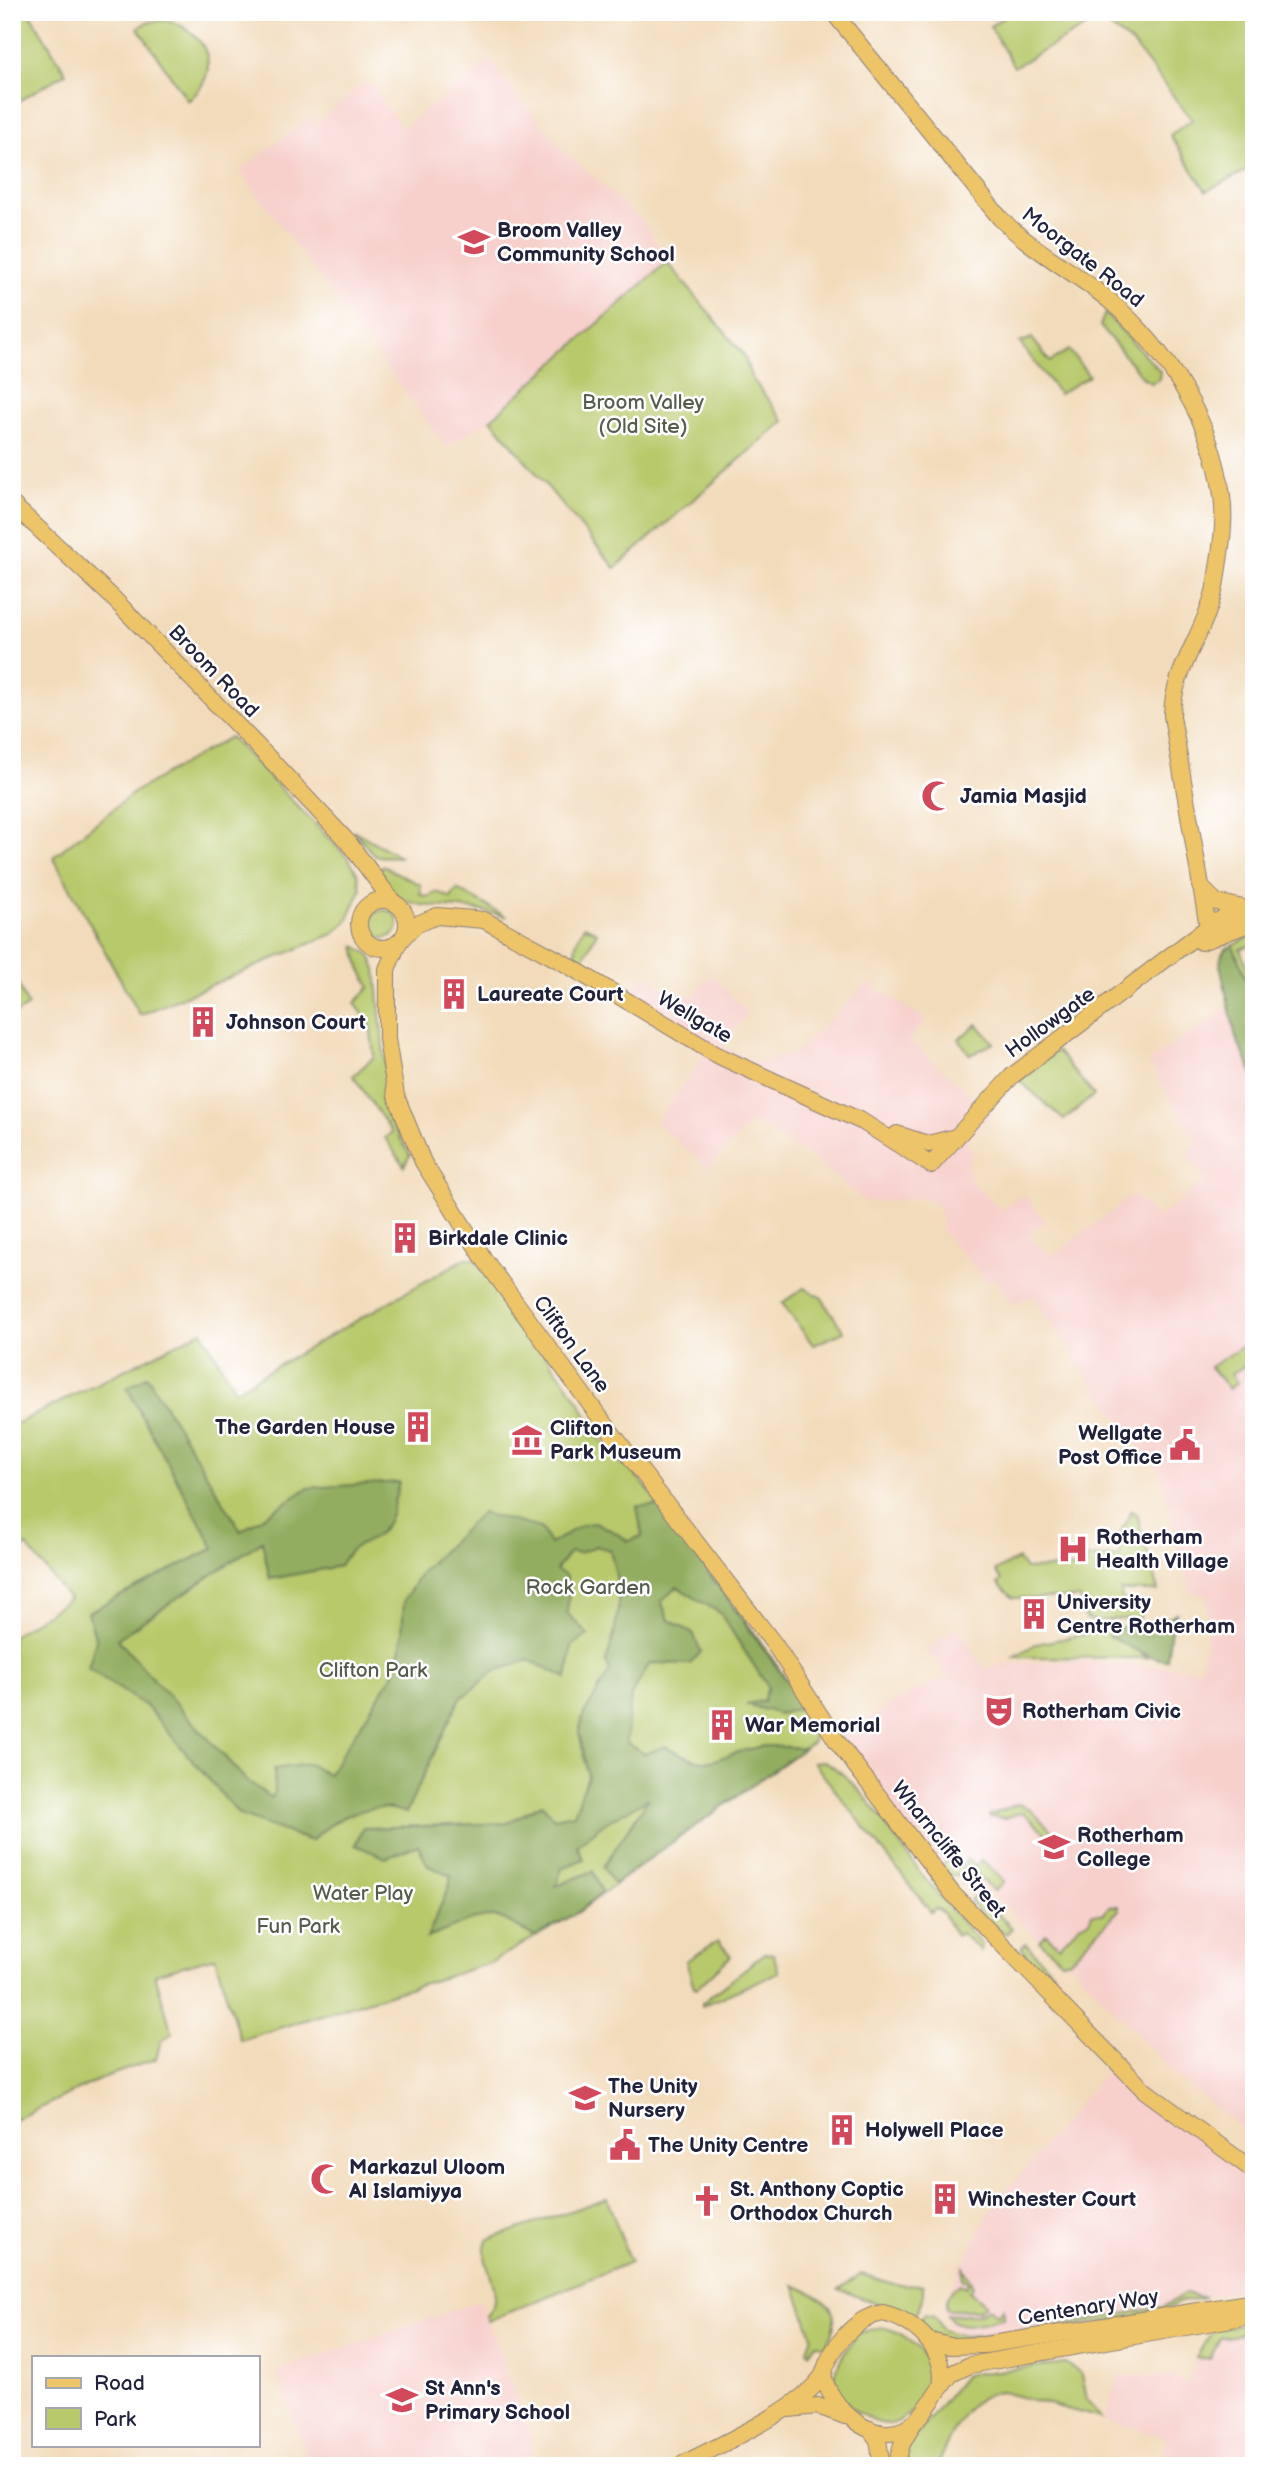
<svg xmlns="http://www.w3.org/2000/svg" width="1266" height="2478" font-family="'Balsamiq Sans',sans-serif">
<rect width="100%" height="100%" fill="#fff"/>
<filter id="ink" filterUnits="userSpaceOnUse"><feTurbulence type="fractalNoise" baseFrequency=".0143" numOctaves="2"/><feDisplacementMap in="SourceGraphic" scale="14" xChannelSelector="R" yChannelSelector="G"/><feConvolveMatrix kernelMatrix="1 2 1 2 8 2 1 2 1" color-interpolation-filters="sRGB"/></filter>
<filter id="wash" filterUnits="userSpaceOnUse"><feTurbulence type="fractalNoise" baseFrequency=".00686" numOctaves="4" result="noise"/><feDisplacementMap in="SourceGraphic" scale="28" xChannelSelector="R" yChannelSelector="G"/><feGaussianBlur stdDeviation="1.57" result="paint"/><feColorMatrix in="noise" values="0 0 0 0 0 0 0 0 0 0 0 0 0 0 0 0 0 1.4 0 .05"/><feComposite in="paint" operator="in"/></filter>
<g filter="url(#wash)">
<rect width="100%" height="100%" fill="#f2dbbb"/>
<!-- built -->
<g fill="#f7d0cc">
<polygon points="489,60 564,151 644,222 667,262 491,419 446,447 240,171 311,116 317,123 361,85 379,84 376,93 403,128"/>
<polygon points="646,975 667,989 692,996 712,975 748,1013 722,1046 755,1062 793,1054 868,983 926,1020 909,1040 992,1113 965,1144 974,1151 967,1166 974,1185 1001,1210 1024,1194 1045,1221 1028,1236 1053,1256 1127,1199 1135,1196 1158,1218 1205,1180 1188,1153 1197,1144 1148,1062 1228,1008 1236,1038 1254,1076 1254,2139 1179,2078 1069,1962 1061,1961 976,1879 948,1871 931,1858 924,1844 929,1832 910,1836 836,1740 898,1699 948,1677 927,1649 957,1626 984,1668 1010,1663 1084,1661 1201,1669 1207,1630 1207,1595 1191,1592 1159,1471 1096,1390 1033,1296 1011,1305 996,1279 988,1282 942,1231 939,1207 927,1198 866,1202 806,1154 752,1122 708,1168 656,1123 709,1047 625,996"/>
<polygon points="1107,2070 1117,2070 1239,2165 1254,2180 1254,2287 1026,2331 964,2336 950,2328 942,2306 988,2213"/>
<polygon points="480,2301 532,2438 533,2455 509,2466 309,2466 276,2371"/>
<polygon points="1254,2332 1254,2435 1242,2466 1158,2466 1167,2438 1104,2420 1119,2375 1173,2377 1187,2382 1196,2357 1210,2359 1220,2338"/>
</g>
<!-- green -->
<g fill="#b8c96c" stroke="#6d7654" stroke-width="2">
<polygon points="12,12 29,12 66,73 12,105"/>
<polygon points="1012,12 1254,12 1254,167 1206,191 1170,135 1192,120 1133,44 1099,19 1014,67 990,26"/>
<path d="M 167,20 C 208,33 224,71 188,101 L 138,28 L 147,22 Z"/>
<polygon points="667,262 744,355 751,377 784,421 615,568 491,419"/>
<polygon points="1105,313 1160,371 1159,379 1152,383 1144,379 1100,326"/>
<polygon points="1032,338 1050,362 1069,350 1089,376 1059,394 1020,343"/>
<polygon points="230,737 349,859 358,874 361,890 347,921 333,934 140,1015 53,857 136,791"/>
<polygon points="353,830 400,857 375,856"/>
<path d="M 383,866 L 421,885 L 420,894 L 427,897 L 437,892 L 451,898 L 457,889 L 507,917 C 495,914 482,910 469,909 C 436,904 391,913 380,870 Z"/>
<circle cx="384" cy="924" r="14"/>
<path d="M 584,926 L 597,932 L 582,961 C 569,950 578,939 584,926 Z"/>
<polygon points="1254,934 1254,944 1240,949 1254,985 1250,989 1233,946"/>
<polygon points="355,946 369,954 376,969 390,1120 410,1155 404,1166 385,1138 392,1132 353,1076 374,1057 370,1024 355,1003 370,987 360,968"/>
<polygon points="12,970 28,1006 12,1016"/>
<polygon points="977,1024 994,1043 970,1055 959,1039"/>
<polygon points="1057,1051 1094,1095 1064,1120 1019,1080"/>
<polygon points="466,1258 475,1259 577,1398 597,1435 642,1482 752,1629 816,1723 813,1742 738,1791 580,1911 490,1963 240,2040 215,1957 155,1974 172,2033 161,2041 156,2059 105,2077 12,2121 12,1636 69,1599 27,1546 12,1553 12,1426 202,1331 235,1390"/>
<polygon points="804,1288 821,1297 844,1332 813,1345 782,1303"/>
<polygon points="1250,1342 1254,1348 1254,1360 1231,1374 1237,1383 1229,1389 1210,1367"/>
<polygon points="1131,1511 1137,1514 1158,1591 1121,1591 1122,1599 1143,1606 1140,1618 1091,1621 1085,1618 1080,1598 1013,1598 998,1584 1002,1580 995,1571 1018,1559 1025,1569 1086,1567 1086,1558 1120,1557 1120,1534"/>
<polygon points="1107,1630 1109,1636 1137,1649 1147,1658 1014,1657 1036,1644"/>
<path d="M 824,1761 C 864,1783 895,1840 922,1875 C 941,1899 962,1922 982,1945 L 981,1951 L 961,1933 L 956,1936 L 944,1914 L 936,1908 L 931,1912 L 813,1762 Z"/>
<polygon points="1018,1804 1029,1808 1064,1843 1060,1847 1023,1812 1004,1818 988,1816"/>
<polygon points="955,1859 957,1861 974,1879 949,1875 941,1868 946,1861"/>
<polygon points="967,1859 975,1866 982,1860 1004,1881 994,1891 964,1863"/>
<polygon points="976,1894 979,1896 1012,1928 1006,1934 983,1917 970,1900"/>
<polygon points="1109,1906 1118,1906 1119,1910 1069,1961 1061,1961 1040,1941 1046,1934 1059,1946 1079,1925 1089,1921 1092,1914 1104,1914"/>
<polygon points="718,1941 731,1956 697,1988 694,1987 686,1961"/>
<polygon points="1025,1943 1053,1972 1051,1978 1042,1974 1021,1948"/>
<polygon points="765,1953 773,1954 779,1972 702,2006 702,2003"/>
<path d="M 607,2198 L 630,2262 L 488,2321 L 486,2316 C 510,2290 476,2266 487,2240 Z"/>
<path d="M 963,2267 L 973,2286 L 969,2291 L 986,2305 L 978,2310 L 947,2310 C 943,2297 950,2291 960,2284 L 966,2287 L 968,2282 L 962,2279 Z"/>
<polygon points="861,2274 894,2284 923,2285 923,2298 913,2319 839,2289"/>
<path d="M 794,2285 C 825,2298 848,2309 825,2346 L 816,2343 L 809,2353 L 807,2349 L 812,2336 Z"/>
<polygon points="1185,2293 1205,2298 1179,2302 1159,2314 959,2342 942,2340 918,2325 924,2314 934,2316 943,2330 964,2336 1026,2331 1163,2307"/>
<path d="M 989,2308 L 997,2315 L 1003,2309 L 1003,2318 C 985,2321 959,2333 947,2315 L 978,2314 Z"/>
<polygon points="1254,2322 1254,2332 1220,2338 1210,2359 1196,2357 1213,2330"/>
<path d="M 882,2327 C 898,2330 921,2345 927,2362 C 934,2383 912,2422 889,2424 C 878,2425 868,2418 859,2413 C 820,2388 835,2363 859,2333 Z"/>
<path d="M 1065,2363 L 1082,2374 L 1087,2400 L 1101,2418 L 1002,2392 C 963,2394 952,2435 936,2466 L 902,2466 L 906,2448 L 965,2375 Z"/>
</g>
<!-- forest -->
<g fill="#92ad60" stroke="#5a684e" stroke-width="2">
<path d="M 1233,946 L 1254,998 L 1254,1076 L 1236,1038 L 1220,965 C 1221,954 1222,949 1233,946 Z"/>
<path d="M 147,1376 L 241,1531 L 308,1488 L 399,1482 C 394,1501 392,1527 373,1538 C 352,1551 354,1542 340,1566 L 270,1579 L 262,1541 L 117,1639 L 245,1779 L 271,1798 L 275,1792 L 274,1769 L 309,1764 L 328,1775 L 394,1673 L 401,1648 L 404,1600 L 422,1571 L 481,1513 L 541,1528 L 550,1544 C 590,1521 586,1513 628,1541 L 642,1536 L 637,1506 L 660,1506 L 797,1695 L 799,1708 L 780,1714 L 746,1704 L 763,1701 L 768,1687 L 720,1613 L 677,1587 L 661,1601 L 669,1620 L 693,1633 L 701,1652 L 690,1664 L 650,1663 L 631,1695 L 626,1742 L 645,1754 L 665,1746 C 717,1774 708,1756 759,1747 C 772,1744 789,1748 803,1749 L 614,1884 L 603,1867 L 649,1798 L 600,1826 L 577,1846 L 584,1859 L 562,1868 L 556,1886 L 593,1871 L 602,1892 L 580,1911 L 536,1936 C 523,1933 509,1919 497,1917 C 476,1914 447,1931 427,1938 L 450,1884 L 451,1875 L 428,1866 L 418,1845 L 386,1858 L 355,1845 L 363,1828 L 507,1823 L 542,1804 L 554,1818 L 574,1814 L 588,1776 L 579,1732 L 583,1716 L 610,1671 L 606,1662 C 620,1618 623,1595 610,1550 L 596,1546 L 579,1553 L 570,1552 L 556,1570 L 565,1575 L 570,1588 L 567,1613 L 588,1635 L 572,1646 L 567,1678 L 529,1660 L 495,1671 L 459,1700 L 406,1813 C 371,1799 335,1817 311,1841 L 239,1815 L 147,1707 L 88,1668 L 96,1641 L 88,1612 L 214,1548 L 127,1388 Z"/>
<path d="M 1177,1612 L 1172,1621 L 1167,1660 C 1145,1658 1129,1646 1109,1636 L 1107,1630 L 1165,1620 Z"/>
</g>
</g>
<g filter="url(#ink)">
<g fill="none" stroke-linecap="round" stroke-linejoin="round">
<defs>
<g id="primary">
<path d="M 833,12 L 1000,218 C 1033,251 1075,272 1110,301 C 1166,349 1213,422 1222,496 C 1226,524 1220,553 1216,581 C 1209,629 1172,668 1172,716 L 1210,939"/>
<polyline points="12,504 111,596 266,755 348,842 393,902"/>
<polyline points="1200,886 1216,902 1243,908"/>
<circle cx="383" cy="924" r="24"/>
<polyline points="404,936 417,924 437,916 484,920 564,963 717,1055 863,1122 931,1165 1012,1076 1208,927 1225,917 1254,906"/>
<polyline points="399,942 387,969 387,1039 396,1096 423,1162 484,1259 595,1411 775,1645 836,1740 952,1893 1144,2090 1254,2171"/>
<polyline points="1201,942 1254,922"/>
<polyline points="897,1134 928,1144 956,1137"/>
<path d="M 883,2313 C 916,2321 947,2350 941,2387 C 931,2401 921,2420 905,2429 C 870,2446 830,2406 823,2375 C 831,2347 855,2317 883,2313 Z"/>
<polyline points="930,2341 950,2346 985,2345 1254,2302"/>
<polyline points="941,2387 951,2374 970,2365 1254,2315"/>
<polyline points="789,2409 818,2406 845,2416"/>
<polyline points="870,2429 878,2440 882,2466"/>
<path d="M 679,2466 C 719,2445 800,2410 823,2375"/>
<polyline points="896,2466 902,2444 913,2424"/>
</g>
</defs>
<!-- primary casing -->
<use href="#primary" stroke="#8a7e7b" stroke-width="18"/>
<!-- primary -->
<use href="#primary" stroke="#eec469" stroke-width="16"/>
</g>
</g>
<!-- icons -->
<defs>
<symbol id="school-bare" viewBox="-9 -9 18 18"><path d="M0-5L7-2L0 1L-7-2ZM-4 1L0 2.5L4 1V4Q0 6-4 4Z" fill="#d1495b" stroke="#fff" stroke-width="2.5" paint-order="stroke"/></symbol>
<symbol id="mosque-bare" viewBox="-9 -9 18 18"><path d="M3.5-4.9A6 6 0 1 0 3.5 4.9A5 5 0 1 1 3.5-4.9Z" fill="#d1495b" stroke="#fff" stroke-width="2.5" paint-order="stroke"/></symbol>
<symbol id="building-bare" viewBox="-9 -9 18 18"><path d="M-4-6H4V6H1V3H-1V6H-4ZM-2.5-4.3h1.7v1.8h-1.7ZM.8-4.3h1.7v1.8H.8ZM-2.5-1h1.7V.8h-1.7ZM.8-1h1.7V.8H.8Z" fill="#d1495b" stroke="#fff" stroke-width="2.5" paint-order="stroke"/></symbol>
<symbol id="museum-bare" viewBox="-9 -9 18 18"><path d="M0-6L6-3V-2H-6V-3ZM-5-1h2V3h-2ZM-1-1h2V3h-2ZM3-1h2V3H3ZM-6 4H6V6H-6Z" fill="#d1495b" stroke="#fff" stroke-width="2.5" paint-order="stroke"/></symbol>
<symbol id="civic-bare" viewBox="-9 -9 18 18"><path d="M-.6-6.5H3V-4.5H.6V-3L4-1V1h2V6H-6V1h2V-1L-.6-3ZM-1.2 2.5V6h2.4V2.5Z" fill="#d1495b" stroke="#fff" stroke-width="2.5" paint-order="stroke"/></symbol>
<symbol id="hospital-bare" viewBox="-9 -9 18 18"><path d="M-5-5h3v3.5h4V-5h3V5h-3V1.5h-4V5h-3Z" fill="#d1495b" stroke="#fff" stroke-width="2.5" paint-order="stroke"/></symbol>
<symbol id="theatre-bare" viewBox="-9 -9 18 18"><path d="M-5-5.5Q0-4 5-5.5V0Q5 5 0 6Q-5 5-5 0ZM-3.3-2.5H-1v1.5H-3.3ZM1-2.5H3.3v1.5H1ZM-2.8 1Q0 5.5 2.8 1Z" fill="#d1495b" stroke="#fff" stroke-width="2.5" paint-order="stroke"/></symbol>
<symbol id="university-bare" viewBox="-9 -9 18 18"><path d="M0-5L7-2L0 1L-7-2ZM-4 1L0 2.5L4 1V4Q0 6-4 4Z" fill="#d1495b" stroke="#fff" stroke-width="2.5" paint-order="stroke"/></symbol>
<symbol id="church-bare" viewBox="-9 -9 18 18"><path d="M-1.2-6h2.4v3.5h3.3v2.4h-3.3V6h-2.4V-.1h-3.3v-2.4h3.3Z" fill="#d1495b" stroke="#fff" stroke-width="2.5" paint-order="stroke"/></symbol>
</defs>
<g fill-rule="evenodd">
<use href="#school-bare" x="452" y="220" width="44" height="44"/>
<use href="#mosque-bare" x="915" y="774" width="44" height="44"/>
<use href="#building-bare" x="432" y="972" width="44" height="44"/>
<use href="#building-bare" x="181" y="1000" width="44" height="44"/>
<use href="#building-bare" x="383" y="1216" width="44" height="44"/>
<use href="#building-bare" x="396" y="1405" width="44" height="44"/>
<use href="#museum-bare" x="505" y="1418" width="44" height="44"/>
<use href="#civic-bare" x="1163" y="1423" width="44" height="44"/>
<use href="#hospital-bare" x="1051" y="1527" width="44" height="44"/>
<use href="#building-bare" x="1012" y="1592" width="44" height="44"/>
<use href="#theatre-bare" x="977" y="1689" width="44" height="44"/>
<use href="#building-bare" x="700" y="1703" width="44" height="44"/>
<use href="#university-bare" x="1032" y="1825" width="44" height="44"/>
<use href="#school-bare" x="563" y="2076" width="44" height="44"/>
<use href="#building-bare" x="820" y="2108" width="44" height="44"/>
<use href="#civic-bare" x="603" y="2123" width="44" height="44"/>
<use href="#mosque-bare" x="304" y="2157" width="44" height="44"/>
<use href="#building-bare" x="923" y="2177" width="44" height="44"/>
<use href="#church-bare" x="685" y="2179" width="44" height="44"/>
<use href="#school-bare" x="380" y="2378" width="44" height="44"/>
</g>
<g text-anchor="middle" stroke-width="5" stroke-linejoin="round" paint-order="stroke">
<!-- poi labels -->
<g font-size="21" font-weight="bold" fill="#22223b" stroke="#fff" text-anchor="start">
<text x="497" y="237">Broom Valley<tspan x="497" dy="24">Community School</tspan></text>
<text x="960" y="803">Jamia Masjid</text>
<text x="477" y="1001">Laureate Court</text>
<text x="226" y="1029">Johnson Court</text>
<text x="428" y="1245">Birkdale Clinic</text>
<text x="395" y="1434" text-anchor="end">The Garden House</text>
<text x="550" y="1435">Clifton<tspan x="550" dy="24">Park Museum</tspan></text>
<text x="1162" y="1440" text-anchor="end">Wellgate<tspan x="1162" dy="24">Post Office</tspan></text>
<text x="1096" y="1544">Rotherham<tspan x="1096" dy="24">Health Village</tspan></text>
<text x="1057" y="1609">University<tspan x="1057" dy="24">Centre Rotherham</tspan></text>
<text x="1022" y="1718">Rotherham Civic</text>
<text x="745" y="1732">War Memorial</text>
<text x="1077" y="1842">Rotherham<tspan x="1077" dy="24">College</tspan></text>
<text x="608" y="2093">The Unity<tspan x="608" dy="24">Nursery</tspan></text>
<text x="865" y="2137">Holywell Place</text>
<text x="648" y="2152">The Unity Centre</text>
<text x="349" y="2174">Markazul Uloom<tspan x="349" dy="24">Al Islamiyya</tspan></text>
<text x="730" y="2196">St. Anthony Coptic<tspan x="730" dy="24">Orthodox Church</tspan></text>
<text x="968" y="2206">Winchester Court</text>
<text x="425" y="2395">St Ann's<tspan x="425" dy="24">Primary School</tspan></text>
</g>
<!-- street labels -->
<g font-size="21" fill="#22223b" stroke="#fff">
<text transform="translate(1083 257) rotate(38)" y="7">Moorgate Road</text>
<text transform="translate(214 671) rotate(46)" y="7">Broom Road</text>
<text transform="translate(695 1017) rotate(30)" y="7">Wellgate</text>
<text transform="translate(1050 1022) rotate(-36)" y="7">Hollowgate</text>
<text transform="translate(572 1344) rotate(54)" y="7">Clifton Lane</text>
<text transform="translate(949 1849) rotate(51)" y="7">Wharncliffe Street</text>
<text transform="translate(1088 2307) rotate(-9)" y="7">Centenary Way</text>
</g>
<!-- park labels -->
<g font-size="21" fill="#565c4c" stroke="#fff">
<text x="643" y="409">Broom Valley<tspan x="643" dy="24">(Old Site)</tspan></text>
<text x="588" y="1594">Rock Garden</text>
<text x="373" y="1677">Clifton Park</text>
<text x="363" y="1900">Water Play</text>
<text x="298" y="1933">Fun Park</text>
</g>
</g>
<!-- margin -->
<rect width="1266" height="2478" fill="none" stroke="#fff" stroke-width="42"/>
<!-- legend -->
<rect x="32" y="2356" width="228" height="91" fill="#ffffff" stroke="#a7a7b1" stroke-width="2"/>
<rect x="46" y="2378" width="35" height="10" fill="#eec469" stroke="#a7a7b1" stroke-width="2"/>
<text x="94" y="2390" font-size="21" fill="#22223b">Road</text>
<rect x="46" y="2408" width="35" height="21" fill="#b8c96c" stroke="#a7a7b1" stroke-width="2"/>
<text x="94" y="2426" font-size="21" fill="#22223b">Park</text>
</svg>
